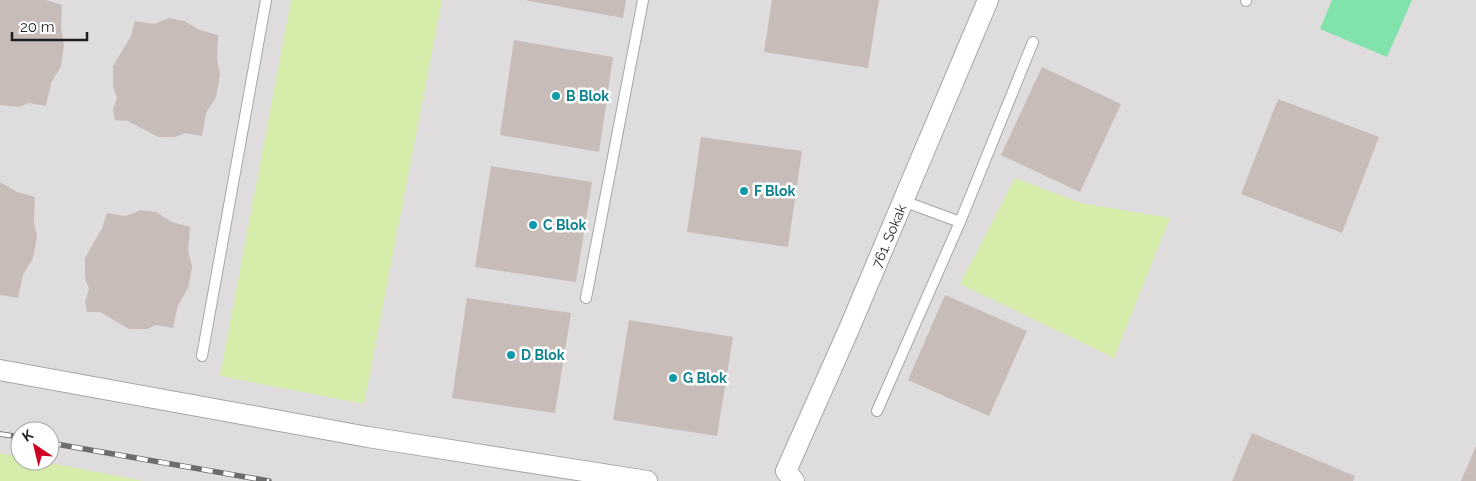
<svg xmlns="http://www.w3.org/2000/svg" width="1476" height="481" font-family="Raleway,sans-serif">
<rect width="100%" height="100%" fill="#f0ebe5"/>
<!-- residential -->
<path fill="#dedcdd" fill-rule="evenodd" d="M 0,0 L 1476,0 L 1476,481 L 0,481 ZM 20,431 L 50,431 L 50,461 L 20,461 Z"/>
<!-- grass -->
<g fill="#d6ecaa">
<polygon points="291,0 442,0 364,404 220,376"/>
<polygon points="1015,178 1081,203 1170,218 1114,358 960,284"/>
<polygon points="0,453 20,457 20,461 40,461 143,481 0,481"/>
</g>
<!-- pitch -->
<polygon fill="#81e2ac" points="1332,0 1412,0 1387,57 1320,29"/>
<!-- building -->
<g fill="#c8bcb8">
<polygon points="0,0 46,0 62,5 61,28 64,45 61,66 51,83 46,106 29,103 19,107 0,105"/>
<polygon points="524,0 626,0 623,18"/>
<polygon points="772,0 879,0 868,68 764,52"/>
<polygon points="169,18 184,21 200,30 218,35 217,59 220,75 216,97 206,113 202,136 185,133 175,137 158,137 128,121 115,120 113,110 117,98 113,86 113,66 131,36 135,21 154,24"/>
<polygon points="514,40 613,57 599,152 500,135"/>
<polygon points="1042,67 1121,104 1080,192 1001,155"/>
<polygon points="1278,99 1379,137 1342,233 1241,194"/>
<polygon points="701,137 802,151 788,247 687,232"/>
<polygon points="491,166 592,182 576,282 475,267"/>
<polygon points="0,182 17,192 35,197 34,221 37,237 33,258 23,275 18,298 0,295"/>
<polygon points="141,210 156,212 172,222 190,227 188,250 192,267 188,288 178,305 173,328 156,325 147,329 129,329 100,312 87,312 85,302 89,289 85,278 85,258 102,228 107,213 126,216"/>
<polygon points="945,295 1027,331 989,416 908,380"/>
<polygon points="467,298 571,313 555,413 452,398"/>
<polygon points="629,320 733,337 717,436 613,420"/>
<polygon points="1252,433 1355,476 1353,481 1232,481"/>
<polygon points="1476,446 1476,481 1461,481"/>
</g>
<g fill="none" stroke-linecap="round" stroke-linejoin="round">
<defs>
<g id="lane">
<polyline points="1246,1 1246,0"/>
<polyline points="960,222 1033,42"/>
<polyline points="586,298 643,0"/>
<polyline points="202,356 266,0"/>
<polyline points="877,411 960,222 903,201"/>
</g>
<g id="street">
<polyline points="0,370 368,437 647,481"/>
<polyline points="794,481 786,471 849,329 988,0"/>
</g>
</defs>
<!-- lane casing -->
<use href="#lane" stroke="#a6a6a6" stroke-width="12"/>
<!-- street casing -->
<use href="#street" stroke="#a6a6a6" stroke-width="22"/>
<!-- lane -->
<use href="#lane" stroke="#fff" stroke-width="10"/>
<!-- street -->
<use href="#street" stroke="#fff" stroke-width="20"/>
<defs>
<g id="rail">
<polyline points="0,434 20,437"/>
<polyline points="50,443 269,481"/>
</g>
</defs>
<!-- rail casing -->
<use href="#rail" stroke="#6d6d6d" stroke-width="5.5"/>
<!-- rail -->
<use href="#rail" stroke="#fff" stroke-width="4" stroke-dasharray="11" stroke-linecap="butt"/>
</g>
<!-- markers -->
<g fill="#0f9aa8" stroke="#fff" stroke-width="2">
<circle cx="556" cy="96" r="5"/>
<circle cx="744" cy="191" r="5"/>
<circle cx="533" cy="225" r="5"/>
<circle cx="511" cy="355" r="5"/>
<circle cx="673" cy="378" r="5"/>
</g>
<g text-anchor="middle" stroke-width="5" stroke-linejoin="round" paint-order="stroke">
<!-- culture labels -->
<g font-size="14" font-weight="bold" fill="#0d838f" stroke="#fff" text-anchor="start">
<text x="566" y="101">B Blok</text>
<text x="754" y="196">F Blok</text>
<text x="543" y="230">C Blok</text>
<text x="521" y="360">D Blok</text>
<text x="683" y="383">G Blok</text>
</g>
<!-- street labels -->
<g font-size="14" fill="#1f1f1f" stroke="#fff">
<text transform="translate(889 236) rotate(-67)" y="5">761. Sokak</text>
</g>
</g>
<!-- north arrow -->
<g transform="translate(35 446) rotate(325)"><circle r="24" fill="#ffffff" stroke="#a5a5a5"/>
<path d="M0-4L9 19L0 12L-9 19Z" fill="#cf0023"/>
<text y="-8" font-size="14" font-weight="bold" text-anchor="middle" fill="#1f1f1f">K</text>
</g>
<!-- scale -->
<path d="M12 32v8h75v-8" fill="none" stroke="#1f1f1f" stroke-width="2.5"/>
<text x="20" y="32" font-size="15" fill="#1f1f1f" stroke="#ffffff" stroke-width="4" paint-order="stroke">20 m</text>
</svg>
